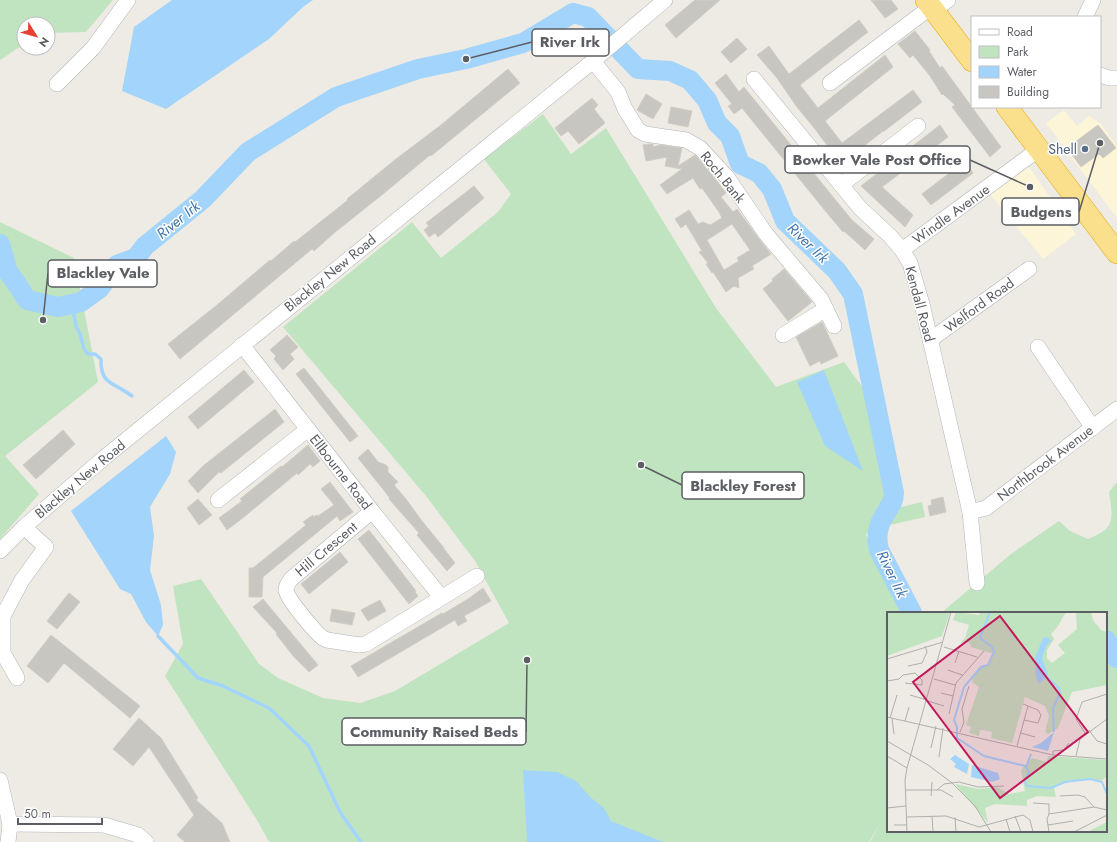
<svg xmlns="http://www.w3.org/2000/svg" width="1117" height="842" font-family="Jost,sans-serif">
<rect width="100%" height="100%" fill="#edebe3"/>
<!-- commercial -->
<g fill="#fdf5d8">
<polygon points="1064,110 1077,126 1089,116 1100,123 1117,146 1117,218 1046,123"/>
<polygon points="1028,166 1076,234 1043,259 990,194"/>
</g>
<!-- green -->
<g fill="#c0e4c0">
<polygon points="0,0 113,0 86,32 48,33 48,24 24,24 24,44 0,60"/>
<path d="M 543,114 L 571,154 L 606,128 L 716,308 L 776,387 L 844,362 L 866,392 L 879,446 L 888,499 L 866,535 L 904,613 L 888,613 L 888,831 L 1106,831 L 1106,613 L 941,613 L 1011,554 L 1059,521 L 1070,531 L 1088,539 C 1116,528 1113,519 1109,492 L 1117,482 L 1117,842 L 870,842 L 881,822 L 869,842 L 269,842 L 257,820 L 165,676 L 183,644 L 173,586 L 201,579 L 259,664 L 278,678 L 323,698 L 360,703 L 395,691 L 509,623 L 475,561 L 426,496 L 283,327 L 412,222 L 441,258 L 498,212 L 511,194 L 484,159 Z"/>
<polygon points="0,222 74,258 98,382 5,456 39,494 0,539"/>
<polygon points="922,502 925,517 890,525 897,508"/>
</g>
<!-- water -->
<g fill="#a3d4fc">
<polygon points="172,0 313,0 303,7 269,39 166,109 122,91 134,27"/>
<polygon points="824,370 863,471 825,446 797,382"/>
<polygon points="166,436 176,452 170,474 150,507 154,536 150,570 161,605 163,625 158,636 146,622 131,594 120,589 71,511"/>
<polygon points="523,770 557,772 576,781 591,798 604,808 611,821 663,842 527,842"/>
</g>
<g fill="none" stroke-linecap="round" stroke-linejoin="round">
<!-- stream -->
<g stroke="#a3d4fc" stroke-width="3.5">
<path d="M 72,304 L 76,326 L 80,334 L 84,349 L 88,354 L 95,354 L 101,359 C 100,385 114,382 132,396"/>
<polyline points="158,636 198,678 223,686 269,708 309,746 340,812 361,842"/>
</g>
<!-- river -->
<g stroke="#a3d4fc" stroke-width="20">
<path d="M 0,244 L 8,272 L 17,284 L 27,300 L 58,307 L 81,302 L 99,289 L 117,265 L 136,258 L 145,246 L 203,199 L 248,152 L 336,97 L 418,69 L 466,59 L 523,43 L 573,13 L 588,17 L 638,69 L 670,71 L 690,80 L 707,100 L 717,123 L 730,136 L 740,164 L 759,173 L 772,189 L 785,221 L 837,271 L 853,294 L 894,493 C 894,503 888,508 884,516 C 877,527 876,538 879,550 L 912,613"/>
<polyline points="1106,640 1117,658"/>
</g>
</g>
<!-- building -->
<g fill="#c8c6c0" stroke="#d2cdc1" fill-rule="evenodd">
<polygon points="695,0 720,0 676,38 665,25"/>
<polygon points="871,0 891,0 898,9 885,18"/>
<polygon points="859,20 868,32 800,85 818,108 885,55 893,67 825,121 842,143 913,90 922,102 883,132 883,131 841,164 815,129 797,107 777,78 757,55 769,46 789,74"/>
<polygon points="915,31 930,50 929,51 940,68 942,66 1001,147 990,157 952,107 955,105 943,94 942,95 930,76 913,55 910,58 898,44"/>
<polygon points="737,38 747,49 731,63 721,52"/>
<polygon points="508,69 520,83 431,156 430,155 383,194 334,233 314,251 312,249 180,359 168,344 217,305 270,260 271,261 294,241 295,242 348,200 347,199 396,159 441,125"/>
<polygon points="726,74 739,92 744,87 842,208 852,220 874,239 865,250 844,231 843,232 827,213 742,108 734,114 728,106 732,104 715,83"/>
<polygon points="646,94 662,104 653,119 637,110"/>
<polygon points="592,98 598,105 594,109 605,123 579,144 568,131 561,136 555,128"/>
<polygon points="671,107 692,111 688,127 668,123"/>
<polygon points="940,125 948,137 882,187 913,215 905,227 861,186"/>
<polygon points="1098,125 1116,148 1103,158 1099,154 1081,167 1067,148"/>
<path d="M 650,144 L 653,144 L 653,147 L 660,145 L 682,148 L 678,166 L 695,155 L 713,176 L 726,193 L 721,197 L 733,212 L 737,209 L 759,239 L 771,254 L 752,266 L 754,269 L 738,278 L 739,288 L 734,286 L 726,292 L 713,272 L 712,273 L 706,264 L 708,263 L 699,252 L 702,251 L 686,224 L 681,228 L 675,219 L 689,210 L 698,224 L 703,222 L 710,225 L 722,218 L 719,212 L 702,188 L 700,189 L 693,178 L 667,194 L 660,185 L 682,169 L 665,166 L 667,157 L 646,161 L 643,145 ZM 732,224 L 750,250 L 737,258 L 739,261 L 724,270 L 707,240 Z"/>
<polygon points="965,161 973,173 931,205 922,194"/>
<polygon points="474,186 484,198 438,237 435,233 429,237 424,230 429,226 426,223"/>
<polygon points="784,269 812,302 788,321 763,289 773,281 772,279"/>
<polygon points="822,322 838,356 821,364 820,361 810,366 796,337"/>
<polygon points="287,335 298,347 290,354 294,359 283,370 274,359 276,356 270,350"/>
<polygon points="304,368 358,436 350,442 296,374"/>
<polygon points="244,370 254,382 198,429 188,417"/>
<polygon points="275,409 284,422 221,473 219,472 198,493 188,481 203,466"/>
<polygon points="63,430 75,444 36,479 23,465"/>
<polygon points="308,445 320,461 313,467 310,464 298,475 297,473 244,517 227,530 219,518 242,501 240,499 281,466 282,467"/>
<polygon points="368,449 378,462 386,465 388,467 388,472 398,482 394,485 406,499 422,521 444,548 444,549 455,563 447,571 417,535 419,533 389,499 390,498 358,458"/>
<polygon points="330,482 353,512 340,521 337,516 263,577 262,597 249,597 249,568 253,568 306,525 303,522 313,515 313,517 317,515 318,516 334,505 321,489"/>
<polygon points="943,497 946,512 930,516 928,506 932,505 931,500"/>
<polygon points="198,499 212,515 199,525 187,508"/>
<polygon points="369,530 416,591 415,592 418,596 409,604 358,539"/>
<polygon points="340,552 348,562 309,594 301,584"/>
<polygon points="483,588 491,601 464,616 467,621 458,626 455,620 358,677 351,666 442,613 443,614 468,599"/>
<polygon points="69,593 80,602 57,629 47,621"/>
<polygon points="263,599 318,665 309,672 294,657 276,634 277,633 253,607"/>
<polygon points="380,600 386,611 368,621 361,610"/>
<polygon points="332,609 355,613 352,625 330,621"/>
<polygon points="51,635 140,706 130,718 64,663 48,683 27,666"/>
<polygon points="139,718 161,738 198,798 196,800 222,823 230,842 185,842 177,835 194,815 149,747 133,766 113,749"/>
</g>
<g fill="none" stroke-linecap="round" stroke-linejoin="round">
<defs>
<g id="minor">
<polyline points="934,10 948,0"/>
<polyline points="1085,17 1093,0"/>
<polyline points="593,61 618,92 625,109 638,130 645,134 686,140 700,148 727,177 766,234 821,299 834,326"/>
<polyline points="1100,75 1109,78 1117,78"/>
<polyline points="754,79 860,208 890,236 902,250 910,263 922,304 970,512 977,583"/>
<polyline points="830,83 931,7"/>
<polyline points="57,84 93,48 128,0"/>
<polyline points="841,185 918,126"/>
<polyline points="902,250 1039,149"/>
<polyline points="783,335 826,309"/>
<polyline points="930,340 1029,269"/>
<polyline points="242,345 372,511 441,597"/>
<polyline points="1038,347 1093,428"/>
<polyline points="218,500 308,429"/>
<path d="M 372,511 L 291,579 C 288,583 286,586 286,590 C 287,599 315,632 323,638 L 327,640 L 359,645 L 366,644 L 477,576"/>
<polyline points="970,512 986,508 1117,409"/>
<polyline points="0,551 24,527 105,457 593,61 665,0"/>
<polyline points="17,678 3,653 3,616 22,580 46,547 24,527"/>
<polyline points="0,780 10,824 8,842"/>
<polyline points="10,824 104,825 138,835 146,842"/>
</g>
<g id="highway">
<polyline points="926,0 972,61"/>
<polyline points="1007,107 1117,253"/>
</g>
</defs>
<!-- minor casing -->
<use href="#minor" stroke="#b3b5ba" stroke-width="16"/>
<!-- highway casing -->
<use href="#highway" stroke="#e9a607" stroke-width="22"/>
<!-- minor -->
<use href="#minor" stroke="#fff" stroke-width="15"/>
<!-- highway -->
<use href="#highway" stroke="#fae08d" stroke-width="21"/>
</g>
<!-- markers -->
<circle fill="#5c6f8a" stroke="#fff" stroke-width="1.5" cx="1085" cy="149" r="4"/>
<g text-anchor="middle" stroke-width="3" stroke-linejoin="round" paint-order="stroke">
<!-- service labels -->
<g font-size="14" fill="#4e5e75" stroke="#fff" text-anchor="end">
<text x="1077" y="154">Shell</text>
</g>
<!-- street labels -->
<g font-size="14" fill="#5b5e63" stroke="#fff">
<text transform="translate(723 177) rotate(51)" y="5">Roch Bank</text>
<text transform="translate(951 214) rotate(-36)" y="5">Windle Avenue</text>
<text transform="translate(330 273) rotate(-39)" y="5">Blackley New Road</text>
<text transform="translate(920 304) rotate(75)" y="5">Kendall Road</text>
<text transform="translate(979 305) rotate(-36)" y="5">Welford Road</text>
<text transform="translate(1045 463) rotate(-37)" y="5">Northbrook Avenue</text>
<text transform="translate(341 472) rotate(52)" y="5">Ellbourne Road</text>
<text transform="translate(80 479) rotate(-40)" y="5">Blackley New Road</text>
<text transform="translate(326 549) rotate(-40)" y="5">Hill Crescent</text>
</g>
<!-- water labels -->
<g font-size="15" font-style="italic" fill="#4274ae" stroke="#fff">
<text transform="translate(178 220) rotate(-39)" y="5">River Irk</text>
<text transform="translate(808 243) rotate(44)" y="5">River Irk</text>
<text transform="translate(892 574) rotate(64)" y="5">River Irk</text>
</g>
</g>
<!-- overview -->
<g transform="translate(887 612)">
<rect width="220" height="220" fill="#edebe3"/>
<path d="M 0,0 L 63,0 L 55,24 L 0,44 ZM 69,0 L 92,3 L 93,0 L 179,0 L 171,14 L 164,22 L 167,27 L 160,38 L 160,46 L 165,51 L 178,41 L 171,33 L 190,17 L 189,0 L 204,0 L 206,8 L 214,18 L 220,20 L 220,73 L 185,80 L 171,116 L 161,122 L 158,120 L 162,104 L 158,94 L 138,85 L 125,131 L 104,126 L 105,120 L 96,118 L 93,118 L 92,124 L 82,121 L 84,115 L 79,113 L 92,75 L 85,70 L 86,66 L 95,55 L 101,54 L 107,42 L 84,35 L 82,30 L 73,31 L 78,26 L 82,13 L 66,8 ZM 161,144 L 220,148 L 220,165 L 213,169 L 200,167 L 171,172 L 167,176 L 169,185 L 150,184 L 140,188 L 140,194 L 108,192 L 98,196 L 101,211 L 68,172 L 91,177 L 110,175 L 122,182 L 138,179 L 134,158 L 145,146 L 160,150 ZM 220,210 L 220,220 L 200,220 Z" fill="#c0e4c0"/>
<path d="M 161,25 L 164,29 L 159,34 L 155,46 L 161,63 L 152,72 L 149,65 L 148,46 L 156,26 ZM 167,120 L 161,139 L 145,135 L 154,131 ZM 68,143 L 82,152 L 80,162 L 67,155 L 69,152 L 63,147 ZM 85,153 L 111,161 L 113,167 L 105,170 L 84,165 Z" fill="#a3d4fc"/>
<path fill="none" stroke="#a3d4fc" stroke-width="2" d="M 103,0 L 93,26 L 105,35 L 107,40 L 101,53 L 94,55 L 77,75 L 67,108 L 70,115 L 70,126 L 97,144 L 138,154 L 142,160 L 138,169 L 140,174 L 164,176 L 178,170 L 203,167 L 215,170 L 220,182M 160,65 L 172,76 L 173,81 L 166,96 L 167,120M 139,155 L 144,142"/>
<path fill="none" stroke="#afafac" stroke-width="1" d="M 57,35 L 90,45M 0,47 L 56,30M 68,51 L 72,39M 21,54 L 35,51 L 40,40 L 38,34M 61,58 L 75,63M 47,67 L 68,73M 0,69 L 12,67 L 16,63 L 28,61 L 35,68 L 35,73 L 18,71M 54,81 L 66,84M 23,83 L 40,88M 41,89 L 57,94M 136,92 L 151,98 L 154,103 L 151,111 L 137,108M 62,102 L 69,71 L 97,39M 0,105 L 166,143 L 220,147M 3,106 L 10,83M 5,106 L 7,122M 18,109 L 22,95M 202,118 L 210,129 L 220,132M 73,120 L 77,110 L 75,97 L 82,74M 134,121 L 148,125M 198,121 L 189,107 L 195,90 L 220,82M 0,129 L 41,153 L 64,170 L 88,194 L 104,220M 130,134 L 141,94M 44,136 L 49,114M 166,143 L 166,139 L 177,138 L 182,131M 0,144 L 20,156M 189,144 L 193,127 L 220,107M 52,145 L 56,116M 19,178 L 54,178 L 66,185M 50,178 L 57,172 L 72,170 L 91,175 L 117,174M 44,184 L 45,170M 173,184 L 191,183 L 198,185 L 207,195M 146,191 L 162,192 L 162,202M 0,196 L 19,194M 45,204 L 46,220M 128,204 L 134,220M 20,205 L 59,204 L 92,215 L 136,203 L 143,208 L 146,220M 68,205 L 69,220M 119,207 L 123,220M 7,213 L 20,213M 161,213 L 186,209M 20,220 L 18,168 L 20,156 L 64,0M 162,220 L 160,207 L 162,202 L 207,195 L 220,198M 187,220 L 220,203"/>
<path fill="#c2185b" fill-opacity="0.15" stroke="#c2185b" stroke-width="2" d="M 113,4 L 201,120 L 113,186 L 26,70 Z"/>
<rect width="220" height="220" fill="none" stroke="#5b5e63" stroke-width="2"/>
</g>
<!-- callouts -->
<path fill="none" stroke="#5b5e63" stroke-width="1.5" d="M466 59L532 42M1030 187L970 160M1100 143L1079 212M43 320L48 273M641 465L682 485M527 660L526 732"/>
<g fill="#5b5e63" stroke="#fff" stroke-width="1.5">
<circle cx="466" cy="59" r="4"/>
<circle cx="1030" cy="187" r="4"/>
<circle cx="1100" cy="143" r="4"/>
<circle cx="43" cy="320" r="4"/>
<circle cx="641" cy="465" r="4"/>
<circle cx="527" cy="660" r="4"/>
</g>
<g fill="#fff" stroke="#5b5e63" stroke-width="1.5">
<rect x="532" y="29" width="77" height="27" rx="4"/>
<rect x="785" y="146" width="185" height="27" rx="4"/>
<rect x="1002" y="198" width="77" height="27" rx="4"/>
<rect x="48" y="260" width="109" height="27" rx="4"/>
<rect x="682" y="472" width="122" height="27" rx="4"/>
<rect x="342" y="718" width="184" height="27" rx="4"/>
</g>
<g font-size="15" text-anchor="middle" font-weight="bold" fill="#5b5e63">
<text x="570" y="47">River Irk</text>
<text x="877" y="165">Bowker Vale Post Office</text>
<text x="1041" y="217">Budgens</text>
<text x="103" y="278">Blackley Vale</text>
<text x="743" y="491">Blackley Forest</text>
<text x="434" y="737">Community Raised Beds</text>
</g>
<!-- legend -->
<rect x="971" y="16" width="130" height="92" fill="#ffffff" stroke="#bdbfc1"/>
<rect x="979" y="29" width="20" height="6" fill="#ffffff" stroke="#bdbfc1"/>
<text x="1007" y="36" font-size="12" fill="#5b5e63">Road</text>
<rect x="979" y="46" width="20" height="12" fill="#c0e4c0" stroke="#bdbfc1"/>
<text x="1007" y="56" font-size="12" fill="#5b5e63">Park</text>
<rect x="979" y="66" width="20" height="12" fill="#a3d4fc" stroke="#bdbfc1"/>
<text x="1007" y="76" font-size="12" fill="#5b5e63">Water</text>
<rect x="979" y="86" width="20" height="12" fill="#c8c6c0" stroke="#bdbfc1"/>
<text x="1007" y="96" font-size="12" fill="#5b5e63">Building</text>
<!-- north arrow -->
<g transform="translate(36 36) rotate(127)"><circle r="19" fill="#ffffff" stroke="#bdbfc1"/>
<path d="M0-3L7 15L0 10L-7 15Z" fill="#e44332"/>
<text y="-6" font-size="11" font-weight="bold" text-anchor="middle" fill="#5b5e63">N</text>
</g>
<!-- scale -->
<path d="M18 818v6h84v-6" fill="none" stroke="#5b5e63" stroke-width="2"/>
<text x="24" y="818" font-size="12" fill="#5b5e63" stroke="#ffffff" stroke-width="3" paint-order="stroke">50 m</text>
</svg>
